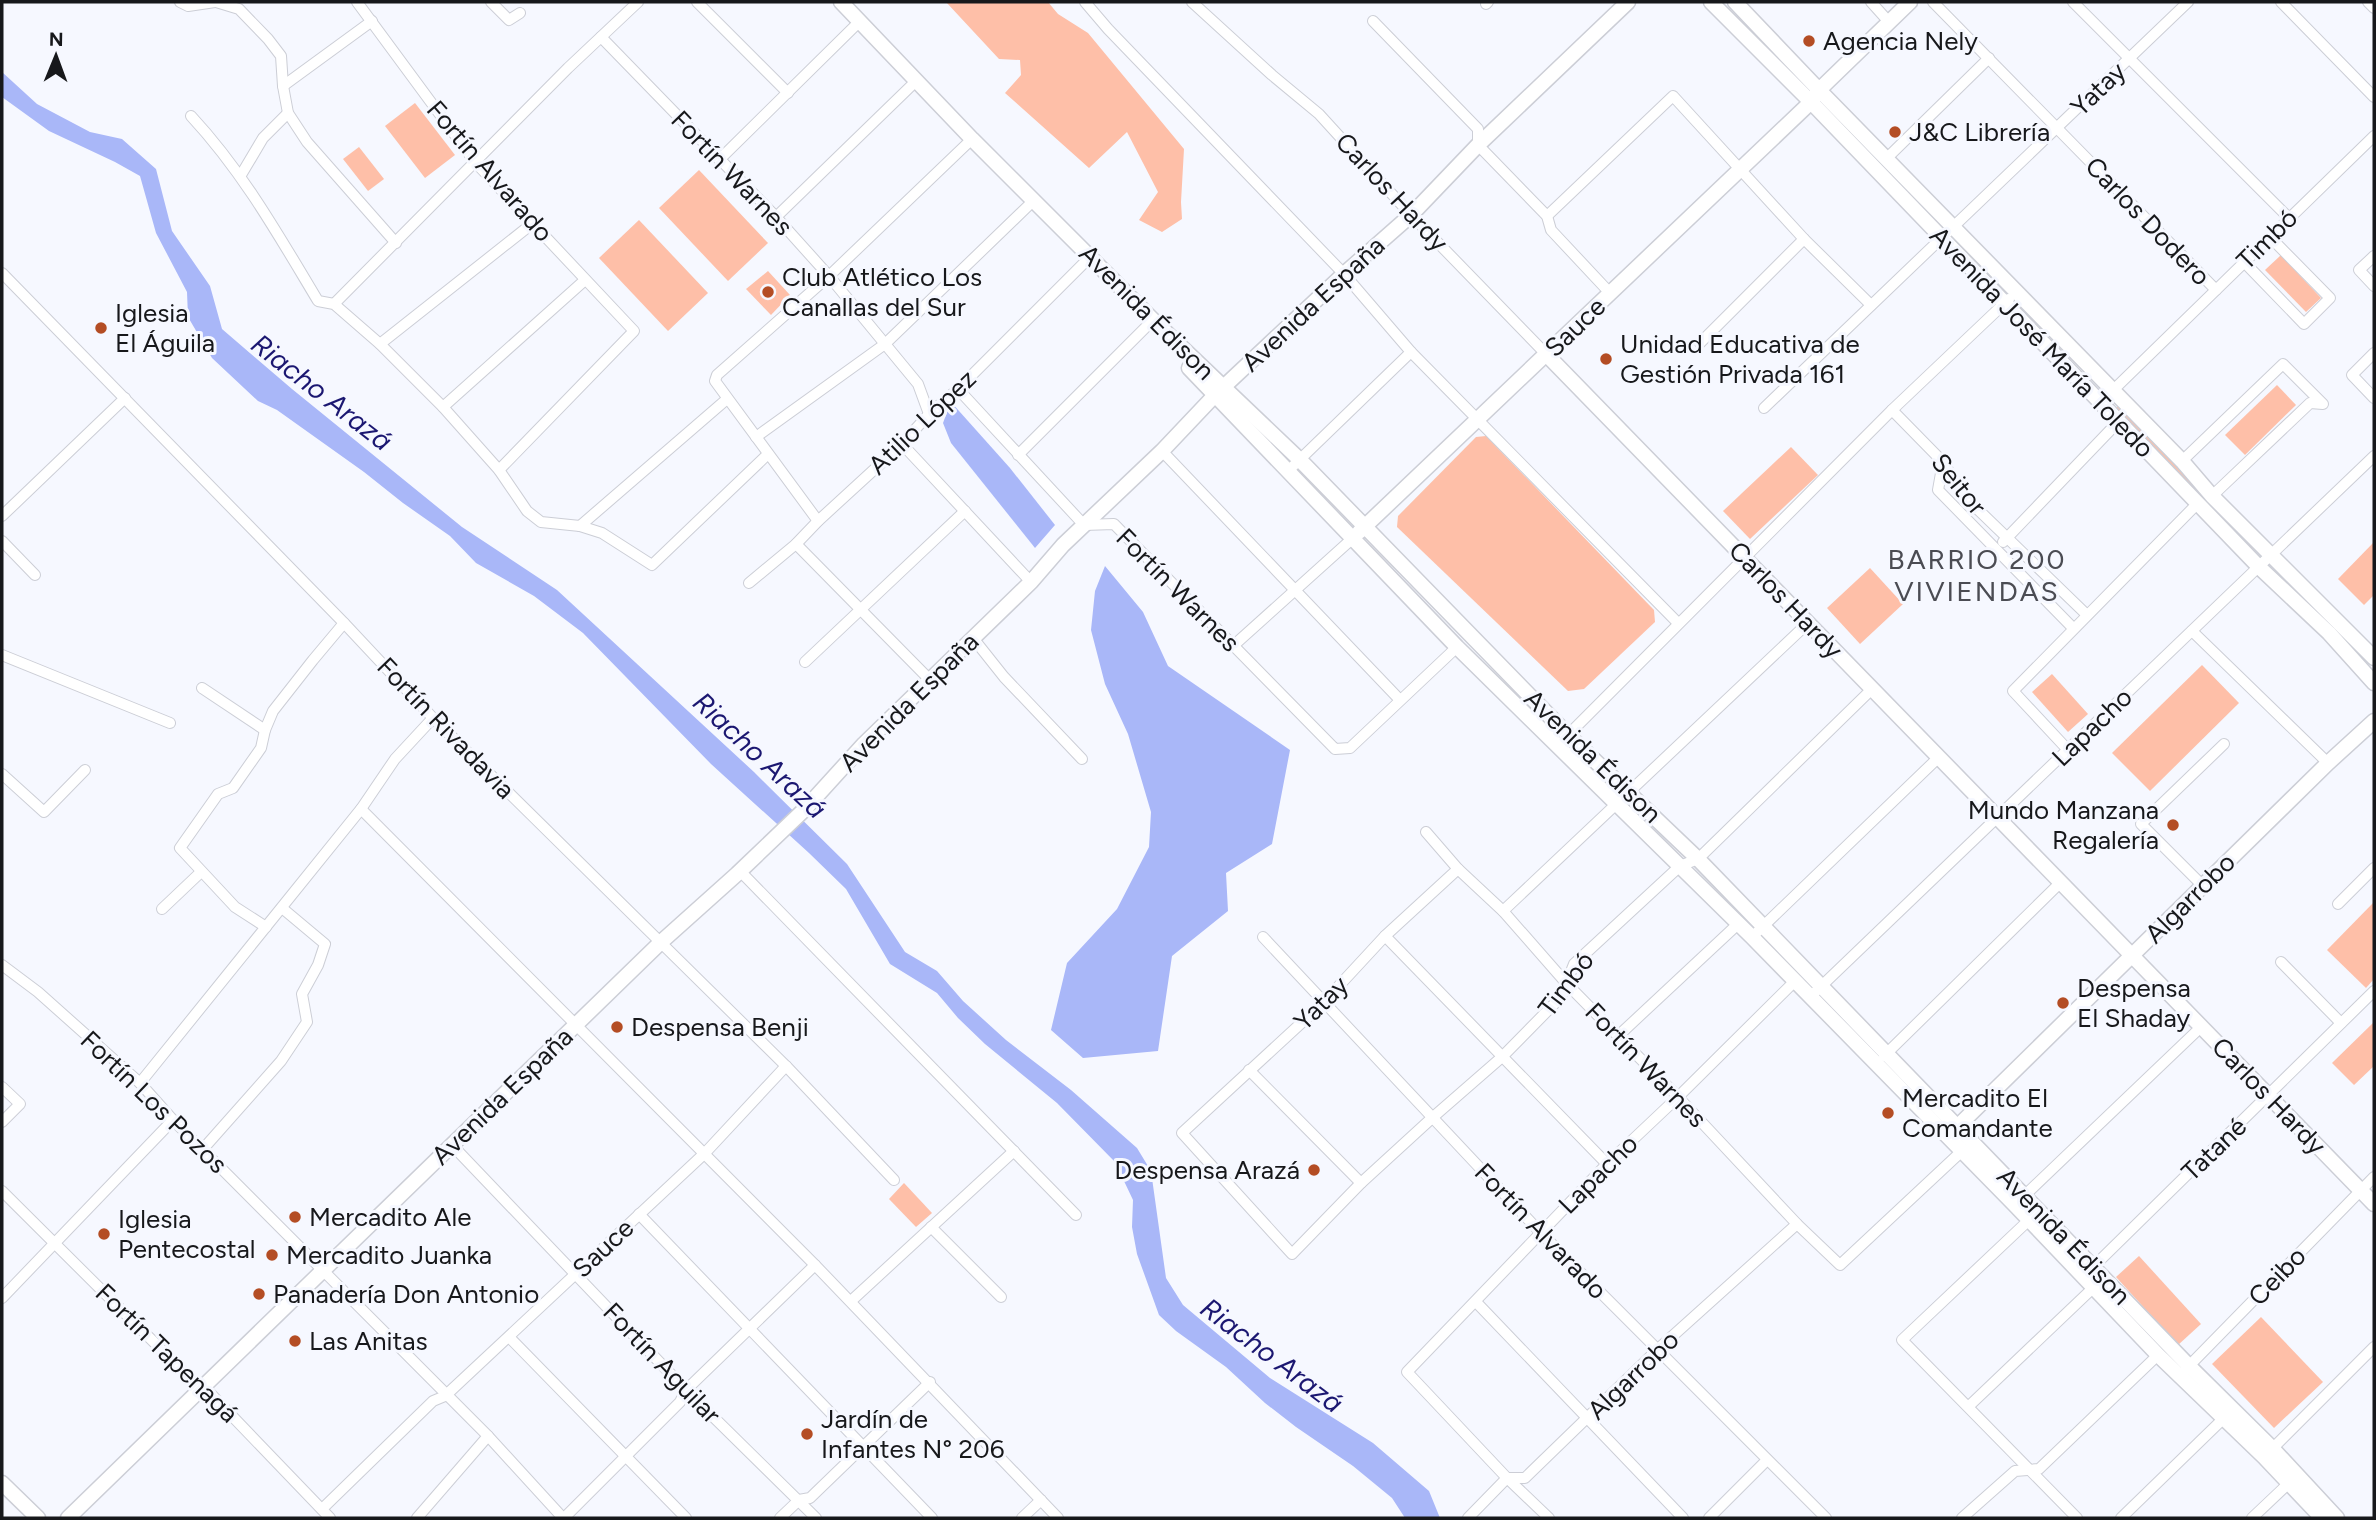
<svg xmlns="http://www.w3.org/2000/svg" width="2376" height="1520" font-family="Figtree,sans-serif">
<rect width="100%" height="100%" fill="#f6f8ff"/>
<!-- green -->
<g fill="#febfa8">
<polygon points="946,2 1048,2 1058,14 1088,33 1184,149 1181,202 1182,219 1162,232 1139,220 1158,192 1127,132 1089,168 1005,93 1021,75 1020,60 999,59"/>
<polygon points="415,103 455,155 425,178 385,126"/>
<polygon points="359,147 384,179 368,191 343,159"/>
<polygon points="699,170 768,243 728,281 659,208"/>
<polygon points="639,220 708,293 668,331 599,258"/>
<polygon points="2281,255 2321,298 2306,312 2265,270"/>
<polygon points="768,271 790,295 771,315 746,289"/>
<polygon points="2277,385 2296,405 2245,455 2225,435"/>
<polygon points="2119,405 2255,547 2252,549 2116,408"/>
<polygon points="1486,436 1654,610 1655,622 1584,689 1568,691 1397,527 1398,516 1476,437"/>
<polygon points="1791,447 1818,475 1750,539 1723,511"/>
<polygon points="2374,542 2374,595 2364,605 2338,579"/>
<polygon points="1870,568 1903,604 1860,644 1827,608"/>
<polygon points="2202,665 2239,703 2150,791 2112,753"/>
<polygon points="2052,674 2088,714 2068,732 2032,692"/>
<polygon points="2374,902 2374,979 2366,988 2327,950"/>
<polygon points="2374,1022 2374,1066 2354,1085 2332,1063"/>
<polygon points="904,1183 932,1213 916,1227 889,1199"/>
<polygon points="2139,1256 2201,1324 2178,1345 2116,1277"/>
<polygon points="2261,1317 2323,1382 2274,1428 2212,1364"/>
</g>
<!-- water -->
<g fill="#a9b7f8">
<polygon points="2,72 37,104 90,132 122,139 156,169 172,231 210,286 222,329 292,389 462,527 557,590 754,772 847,864 905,952 937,971 963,1001 1006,1040 1071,1090 1137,1148 1151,1171 1166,1278 1183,1305 1270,1378 1373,1443 1429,1491 1440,1518 1405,1518 1392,1498 1353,1466 1296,1427 1265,1403 1226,1367 1176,1331 1159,1315 1137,1254 1132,1227 1133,1200 1115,1162 1057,1103 985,1044 958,1018 937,993 890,964 846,889 809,853 711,764 583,633 534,596 476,563 450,536 403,503 364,472 277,410 258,401 212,358 188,317 187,292 156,233 140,176 115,162 49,131 2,97"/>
<polygon points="951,402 1010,468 1055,525 1035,548 951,443 943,423"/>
<polygon points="1105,566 1143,612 1168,666 1290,750 1272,844 1226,873 1228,911 1172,956 1158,1051 1083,1058 1051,1030 1067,963 1117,909 1149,847 1151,812 1128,734 1105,684 1091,630 1095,591"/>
</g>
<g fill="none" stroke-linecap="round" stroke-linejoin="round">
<defs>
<g id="street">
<polyline points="180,2 188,6 215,2"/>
<polyline points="216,2 239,9 268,39 281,56 283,86 288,113 307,142 396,243"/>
<polyline points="357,2 475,162 634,331 499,470"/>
<polyline points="491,2 509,20 520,13"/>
<polyline points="697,2 788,93"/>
<polyline points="1085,2 1108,29 1344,274 1411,352 1678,623"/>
<polyline points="1192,2 1272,75 1319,114 1411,215 1546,354"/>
<polyline points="1871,2 1889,22"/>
<polyline points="1933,2 2216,290"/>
<polyline points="2073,2 2289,218"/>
<polyline points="2281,2 2374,97"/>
<polyline points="2368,2 2374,8"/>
<polyline points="1486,4 1488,2"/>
<polyline points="1373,21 1478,129 1478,145 1547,216 1551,230 1610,293"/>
<polyline points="601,37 776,217 829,276 918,384 929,414"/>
<polyline points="283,86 372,21"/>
<path d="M 191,116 C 243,172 279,236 318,301 L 334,304 L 380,344 L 443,407 L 499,470 L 527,511 L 541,522 L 580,526 L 602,533 L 652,565 L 768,454"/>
<polyline points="1887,158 1989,58"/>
<polyline points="719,160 860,21"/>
<polyline points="241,175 263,138 288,113"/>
<polyline points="1547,216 1673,96 1804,239 1871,305"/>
<polyline points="776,217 912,85"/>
<polyline points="2374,256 2359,270 2374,286"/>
<polyline points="2244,262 2304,324 2330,298 2270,237"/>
<polyline points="2,273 344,623 433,718 786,1066 894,1180"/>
<polyline points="334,304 568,68 638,2"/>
<polyline points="1700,343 1804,239"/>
<polyline points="380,344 533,223"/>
<polyline points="2374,353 2352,375 2374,398"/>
<polyline points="958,389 1084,525 1114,524 1335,749 1350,748 1457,647"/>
<polyline points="2101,402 2374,136"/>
<polyline points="443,407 585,280"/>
<polyline points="1764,408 2188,2"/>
<polyline points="1892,410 1943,462 1965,497 2087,615"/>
<polyline points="756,437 885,344 1028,206"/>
<polyline points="902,444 1031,582"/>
<polyline points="1162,451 1400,700"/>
<polyline points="1018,455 1153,320"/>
<polyline points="2182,461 2283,364 2323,404 2310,403 2212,496"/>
<polyline points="1943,462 1938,490 2073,628"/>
<polyline points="1289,470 1411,352"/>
<polyline points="2,516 125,398"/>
<polyline points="818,521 715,381 717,375 829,276 972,139"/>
<polyline points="580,526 727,399"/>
<polyline points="2,541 35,575"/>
<polyline points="2003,542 2119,421"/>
<polyline points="796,544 930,680"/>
<polyline points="749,583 796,544 818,521 902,444 929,414 958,389 1091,256"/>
<polyline points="2192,631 2328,763"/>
<polyline points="973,638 1004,677 1082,759"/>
<polyline points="1233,646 1353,538"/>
<polyline points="2,655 170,723"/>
<polyline points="805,662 965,511"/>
<polyline points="202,688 265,730"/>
<polyline points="1564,739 1892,410 2009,299"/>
<polyline points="2068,750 2013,691 2198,503"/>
<polyline points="2,774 44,812 85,770"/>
<polyline points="361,809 815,1265 1058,1518"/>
<polyline points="1426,832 1458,869 1503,911 1567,984 1678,1097 1797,1224 1840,1265 1962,1151"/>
<polyline points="1458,869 1385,936 1323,1003 1182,1133 1292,1254 1361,1183 1432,1118 1502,1057 1561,997 1574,964 1680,866 1698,859 1872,689"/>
<polyline points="740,871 1076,1215"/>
<polyline points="2202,885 2141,824 2224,744"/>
<polyline points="2338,904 2374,868"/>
<polyline points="162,909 201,872"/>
<polyline points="1503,911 1808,623"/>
<polyline points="266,927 235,907 180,848 218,794 233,788 261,748 265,730 273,711 313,660 344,623"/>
<polyline points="1385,936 1607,1164"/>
<polyline points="1263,937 1540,1232 1826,1518"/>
<polyline points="1752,937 1939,757"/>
<polyline points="2281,962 2341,1023"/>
<polyline points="2,965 38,992 140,1083 173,1120 488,1436 563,1518"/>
<polyline points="1810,997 2374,456"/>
<polyline points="1618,1036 1738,924"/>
<polyline points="1884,1056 2061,882"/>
<polyline points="1249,1070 1361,1183"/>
<polyline points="140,1083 361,809 395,759 433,718"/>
<polyline points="2,1087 20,1104 2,1122"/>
<polyline points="452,1145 686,1390 816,1518"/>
<polyline points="203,1149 281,1061 307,1022 302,994 318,965 325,944 282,908"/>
<polyline points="2,1191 201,1389 209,1392 330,1518"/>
<polyline points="2022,1198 2201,1027"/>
<polyline points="639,1214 932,1518"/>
<polyline points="2029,1220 1902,1340 2077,1518"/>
<polyline points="931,1227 1001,1297"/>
<polyline points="2090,1270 2374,991"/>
<polyline points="2,1298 173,1120"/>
<polyline points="851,1301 1014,1151"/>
<polyline points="1476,1302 1683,1518"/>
<polyline points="509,1337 686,1518"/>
<polyline points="2186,1369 2374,1177"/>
<polyline points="1969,1406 2093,1288"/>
<polyline points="2268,1453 2374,1347"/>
<polyline points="322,1509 433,1401 445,1396 705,1153 786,1066"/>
<polyline points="417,1518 488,1436"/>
<polyline points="564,1518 680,1402 686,1390 815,1265"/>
<polyline points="780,1518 799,1500 810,1498 930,1382"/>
<polyline points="1022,1518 1041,1500"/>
<polyline points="1468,1518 1507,1478 1525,1478 1657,1350 1797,1224"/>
<polyline points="1549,1518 1507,1478 1407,1372 1607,1164 1678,1097 1794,982"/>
<polyline points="1709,1518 1767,1460"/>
<polyline points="1962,1518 2015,1471 2039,1469 2158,1355"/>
<polyline points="2121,1518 2224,1418"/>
<polyline points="2252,1518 2289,1483"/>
</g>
<g id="secondary">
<polyline points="841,2 972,139 1153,320 1300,460 1568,735 1698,859 2189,1366 2272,1448 2337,1518"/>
<polyline points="1711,2 1811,102 2259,567 2329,633 2374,683"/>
<polyline points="1735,2 1819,90 2182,461 2212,496 2374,658"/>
<polyline points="1546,354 2374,1204"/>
<polyline points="1189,368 1457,647 1752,937 2014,1204 2158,1355 2264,1457 2322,1518"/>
<polyline points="1359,532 1811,102 1819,90 1910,2"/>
<polyline points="1951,1133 2328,763 2374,721"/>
<polyline points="2,1483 38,1518"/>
<polyline points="68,1518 660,943 737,874 804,810 864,744 1031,582 1063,545 1162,451 1216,394 1344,274 1411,215 1478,145 1628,2"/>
</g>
</defs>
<!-- street casing -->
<use href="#street" stroke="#ccced6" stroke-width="12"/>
<!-- secondary casing -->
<use href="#secondary" stroke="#ccced6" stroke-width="17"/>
<!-- street -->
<use href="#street" stroke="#fff" stroke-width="10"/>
<!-- secondary -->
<use href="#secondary" stroke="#fff" stroke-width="14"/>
</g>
<!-- markers -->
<g fill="#b44d24" stroke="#f6f8ff" stroke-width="2.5">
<circle cx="1809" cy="41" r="7"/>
<circle cx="1895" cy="132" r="7"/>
<circle cx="768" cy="292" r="7"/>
<circle cx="101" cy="328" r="7"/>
<circle cx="1606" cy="359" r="7"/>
<circle cx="2173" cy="825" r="7"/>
<circle cx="2063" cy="1003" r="7"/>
<circle cx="617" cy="1027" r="7"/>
<circle cx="1888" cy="1113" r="7"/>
<circle cx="1314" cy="1170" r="7"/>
<circle cx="295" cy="1217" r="7"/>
<circle cx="104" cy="1234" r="7"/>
<circle cx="272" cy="1255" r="7"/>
<circle cx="259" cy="1294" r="7"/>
<circle cx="295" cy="1341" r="7"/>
<circle cx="807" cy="1434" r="7"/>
</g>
<g text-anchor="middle" stroke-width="6" stroke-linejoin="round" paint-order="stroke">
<!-- poi labels -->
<g font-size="26" fill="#17181b" stroke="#f6f8ff" text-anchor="start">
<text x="1823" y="50">Agencia Nely</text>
<text x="1909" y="141">J&amp;C Librería</text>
<text x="782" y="286">Club Atlético Los<tspan x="782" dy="30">Canallas del Sur</tspan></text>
<text x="115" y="322">Iglesia<tspan x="115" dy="30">El Águila</tspan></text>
<text x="1620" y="353">Unidad Educativa de<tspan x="1620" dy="30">Gestión Privada 161</tspan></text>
<text x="2159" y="819" text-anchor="end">Mundo Manzana<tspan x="2159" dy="30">Regalería</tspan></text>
<text x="2077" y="997">Despensa<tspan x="2077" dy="30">El Shaday</tspan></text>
<text x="631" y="1036">Despensa Benji</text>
<text x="1902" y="1107">Mercadito El<tspan x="1902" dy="30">Comandante</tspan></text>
<text x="1300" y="1179" text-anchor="end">Despensa Arazá</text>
<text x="309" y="1226">Mercadito Ale</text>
<text x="118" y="1228">Iglesia<tspan x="118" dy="30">Pentecostal</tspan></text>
<text x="286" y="1264">Mercadito Juanka</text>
<text x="273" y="1303">Panadería Don Antonio</text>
<text x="309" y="1350">Las Anitas</text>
<text x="821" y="1428">Jardín de<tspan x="821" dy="30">Infantes N° 206</tspan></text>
</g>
<!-- street labels -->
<g font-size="26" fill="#17181b" stroke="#f6f8ff">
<text transform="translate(2098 89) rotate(-44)" y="9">Yatay</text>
<text transform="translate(490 171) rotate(49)" y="9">Fortín Alvarado</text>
<text transform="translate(732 173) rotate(46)" y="9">Fortín Warnes</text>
<text transform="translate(1392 192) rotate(47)" y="9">Carlos Hardy</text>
<text transform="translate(2148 221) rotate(46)" y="9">Carlos Dodero</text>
<text transform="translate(2267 239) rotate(-45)" y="9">Timbó</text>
<text transform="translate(1313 304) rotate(-43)" y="9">Avenida España</text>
<text transform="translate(1147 312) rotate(45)" y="9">Avenida Édison</text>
<text transform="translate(1575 327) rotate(-44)" y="9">Sauce</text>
<text transform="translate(2042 342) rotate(46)" y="9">Avenida José María Toledo</text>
<text transform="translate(922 422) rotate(-44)" y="9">Atilio López</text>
<text transform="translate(1959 484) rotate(51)" y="9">Seitor</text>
<text transform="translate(1178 590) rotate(45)" y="9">Fortín Warnes</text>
<text transform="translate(1786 600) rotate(46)" y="9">Carlos Hardy</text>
<text transform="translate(909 702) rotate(-45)" y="9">Avenida España</text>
<text transform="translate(2092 727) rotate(-44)" y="9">Lapacho</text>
<text transform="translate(446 728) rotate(46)" y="9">Fortín Rivadavia</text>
<text transform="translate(1593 756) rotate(44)" y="9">Avenida Édison</text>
<text transform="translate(2190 898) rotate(-45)" y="9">Algarrobo</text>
<text transform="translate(1566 984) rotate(-53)" y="9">Timbó</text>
<text transform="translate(1321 1003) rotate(-45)" y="9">Yatay</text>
<text transform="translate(1646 1065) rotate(46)" y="9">Fortín Warnes</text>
<text transform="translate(502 1096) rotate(-44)" y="9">Avenida España</text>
<text transform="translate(2269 1096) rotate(46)" y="9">Carlos Hardy</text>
<text transform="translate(154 1102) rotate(44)" y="9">Fortín Los Pozos</text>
<text transform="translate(2214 1149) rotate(-44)" y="9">Tatané</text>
<text transform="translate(1598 1174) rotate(-45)" y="9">Lapacho</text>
<text transform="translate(1541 1231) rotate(46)" y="9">Fortín Alvarado</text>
<text transform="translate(2064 1236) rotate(46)" y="9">Avenida Édison</text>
<text transform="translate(603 1248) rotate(-43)" y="9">Sauce</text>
<text transform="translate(2277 1276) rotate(-46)" y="9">Ceibo</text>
<text transform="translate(167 1353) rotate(44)" y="9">Fortín Tapenagá</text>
<text transform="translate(662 1363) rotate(46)" y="9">Fortín Aguilar</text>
<text transform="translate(1633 1375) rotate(-44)" y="9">Algarrobo</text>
</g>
<!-- water labels -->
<g font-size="28" font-style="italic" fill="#1b1771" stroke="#f6f8ff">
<text transform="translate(322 392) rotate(38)" y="10">Riacho Arazá</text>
<text transform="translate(760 755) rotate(43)" y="10">Riacho Arazá</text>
<text transform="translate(1272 1355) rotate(37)" y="10">Riacho Arazá</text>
</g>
<!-- neighbourhood labels -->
<g font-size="28" letter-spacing="2" fill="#4b4c53" stroke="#f6f8ff">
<text x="1977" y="569">BARRIO 200<tspan x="1977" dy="32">VIVIENDAS</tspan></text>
</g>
</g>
<!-- border -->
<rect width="2376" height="1520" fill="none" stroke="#17181b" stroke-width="7"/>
<!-- north arrow -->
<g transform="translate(56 56) rotate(1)" stroke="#f6f8ff" stroke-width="5" paint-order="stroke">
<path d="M0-5L12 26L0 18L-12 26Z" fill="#17181b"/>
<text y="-10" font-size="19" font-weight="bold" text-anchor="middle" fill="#17181b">N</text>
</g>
</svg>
